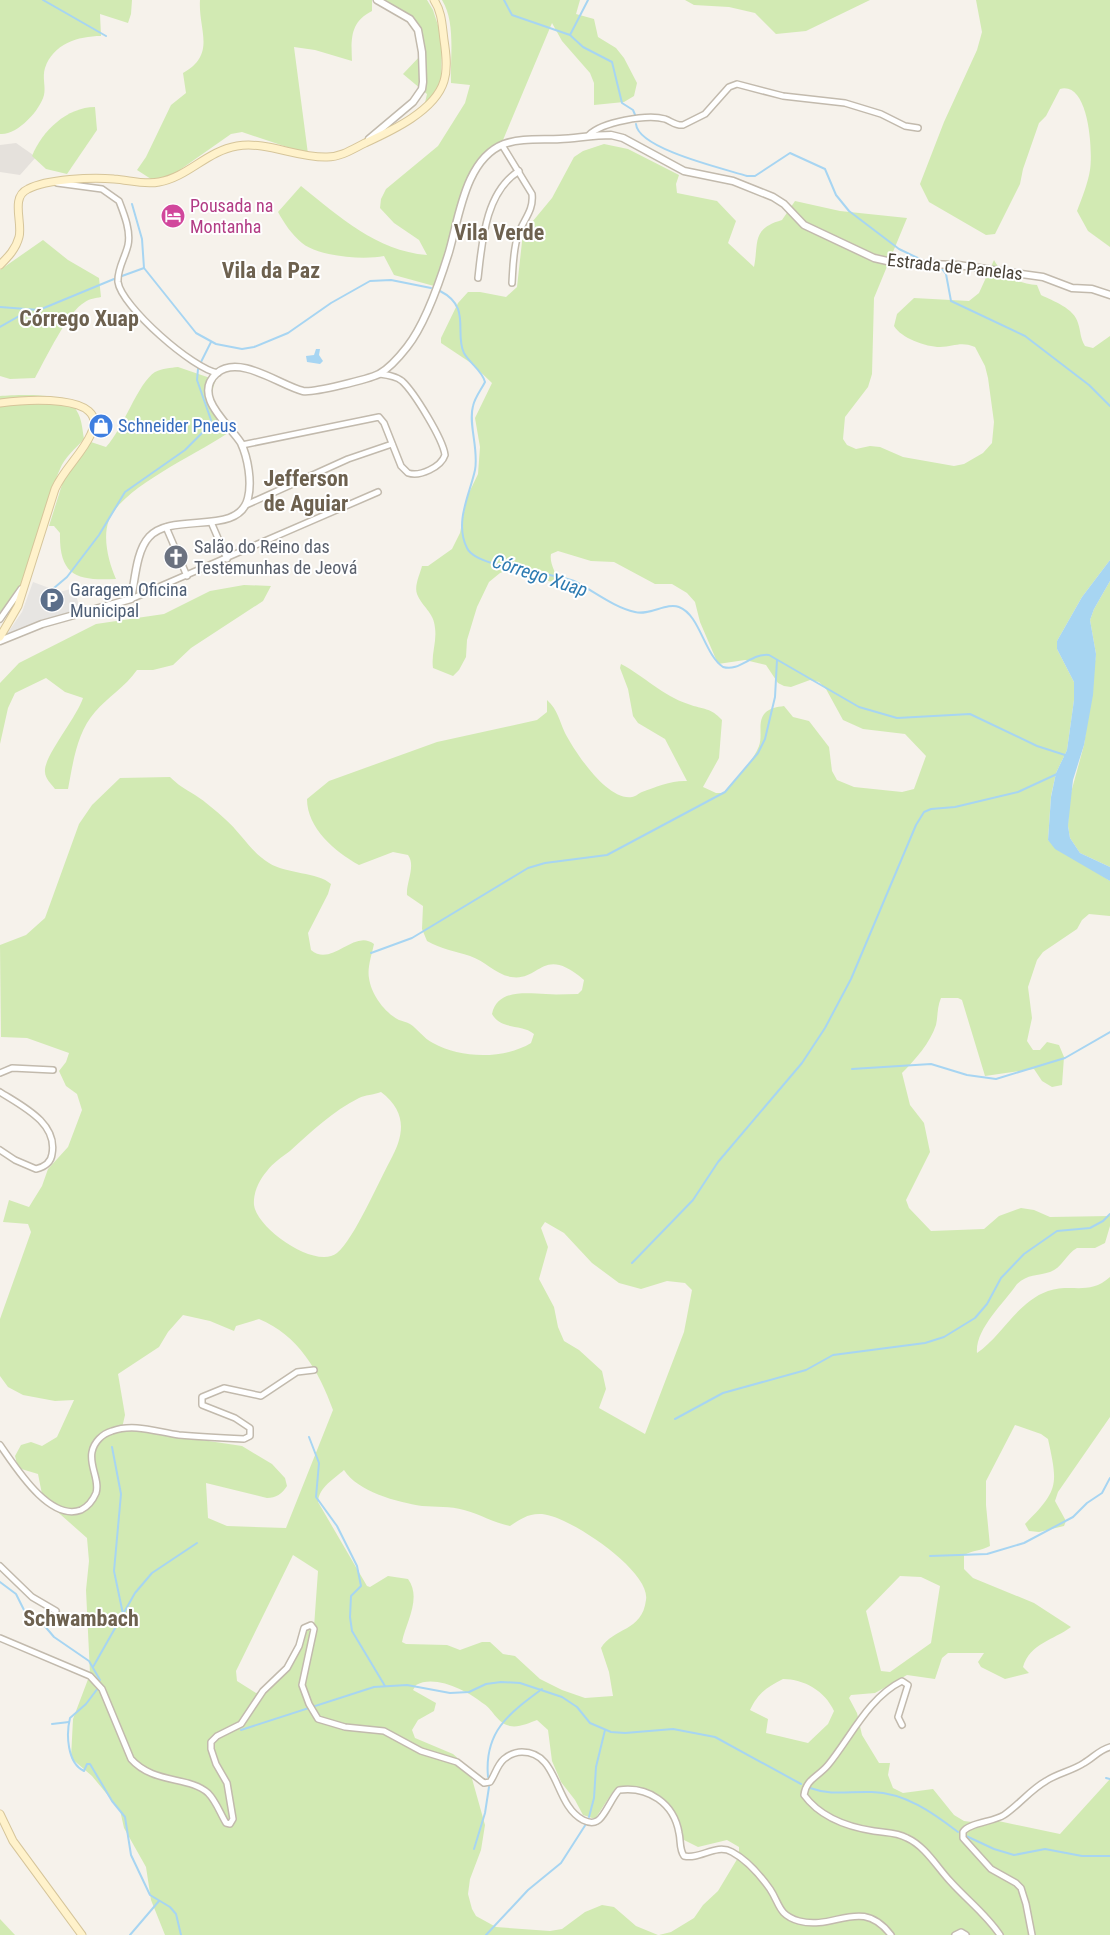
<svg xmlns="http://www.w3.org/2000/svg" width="1110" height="1935" font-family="'Roboto Condensed',sans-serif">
<rect width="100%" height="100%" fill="#f6f2eb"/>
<!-- industrial -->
<polygon fill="#e5e1dc" points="16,143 36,157 20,175 0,172 0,145"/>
<!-- green -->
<g fill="#d2eab3" fill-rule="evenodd">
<path d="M 0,0 L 132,0 L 131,14 L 128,23 L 100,14 L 101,36 C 78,36 53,44 45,68 C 42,77 46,87 44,95 C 40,111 16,136 0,134 Z"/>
<path d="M 200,0 L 372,0 L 372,11 C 350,22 351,39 352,61 L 315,50 L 294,47 L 308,154 L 242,132 L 231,134 L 174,174 L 161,181 L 151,179 L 137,170 L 146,157 L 171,105 L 186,93 L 183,73 C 217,54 198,30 200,0 Z"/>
<polygon points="373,0 427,0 433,10 442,38 441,85 424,107 427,94 403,74 422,54 415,24 397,10"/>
<path d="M 442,0 L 580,0 L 576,14 L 594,19 L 598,37 L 616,48 L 624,58 L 637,83 L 634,96 L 624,102 L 594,105 L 594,83 L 590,73 L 562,41 L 552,23 L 503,140 L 483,158 L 457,207 L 448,248 L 434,286 L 394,275 L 384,256 C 364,260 319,257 302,243 C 292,235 284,223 278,212 L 301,186 C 339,216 376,251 427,255 L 419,240 L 394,223 L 380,208 L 381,199 L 386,189 L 438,146 L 465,103 L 470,85 L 451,83 C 450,58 456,22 442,0 Z"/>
<polygon points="685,0 870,0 806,31 776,34 755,13 729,7 694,5"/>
<path d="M 976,0 L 1110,0 L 1110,247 L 1088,231 L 1077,211 C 1082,198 1088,183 1090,170 C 1093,151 1089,81 1060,89 L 1046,116 L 1039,123 L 1023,169 L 1020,184 L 995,234 L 986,235 L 929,202 L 920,184 L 944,122 L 977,50 L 982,32 Z"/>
<path d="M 95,107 L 97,130 L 67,174 L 46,169 L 32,156 C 42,131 67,107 95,107 Z"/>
<path d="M 604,144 L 628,149 L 679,175 L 676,184 L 677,193 L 717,201 L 736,221 L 728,243 L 754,267 C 759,242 751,229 782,220 L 795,201 L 840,211 L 907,218 L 874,298 L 872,374 L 868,387 L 845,417 L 843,439 L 847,445 L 856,449 L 870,446 L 880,447 L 903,457 L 954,466 L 964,464 L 983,453 L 992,443 L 994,422 L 988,378 L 985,366 L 975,347 C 960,341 954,347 940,347 C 926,347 901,338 894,326 L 897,314 L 914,298 L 969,301 L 979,293 L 994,260 C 1001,274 1021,285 1037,285 L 1041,295 C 1053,301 1074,308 1078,323 C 1081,332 1080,338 1085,346 L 1093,348 L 1110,336 L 1110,560 L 1082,597 L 1057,641 L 1057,649 L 1074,682 L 1074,700 L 1067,750 L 1056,773 L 1051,796 L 1048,840 C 1067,857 1089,866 1110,881 L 1110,916 L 1089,914 L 1082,920 L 1077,929 L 1043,952 L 1037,960 L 1028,987 L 1032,1018 L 1027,1041 L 1033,1050 L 1040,1050 L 1047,1042 L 1059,1045 L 1064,1057 L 1062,1085 L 1052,1087 L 1042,1081 L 1034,1069 L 985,1076 L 962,1000 L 958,998 L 941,998 C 937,1007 938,1016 936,1025 C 930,1043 915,1060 902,1073 L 910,1105 L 924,1123 L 930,1152 L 906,1200 L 909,1208 L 931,1231 L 984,1229 L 999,1216 L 1021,1208 L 1034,1210 L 1050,1217 L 1110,1216 L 1110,1226 L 1105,1243 L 1095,1248 L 1077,1248 C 1066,1254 1062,1268 1050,1272 C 1037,1276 1028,1274 1017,1284 C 1004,1303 975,1329 977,1353 C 1003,1335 1017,1302 1048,1291 C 1072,1283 1089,1296 1110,1277 L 1110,1417 L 1058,1492 L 1055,1501 L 1066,1521 L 1064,1526 L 1039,1532 L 1029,1531 L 1025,1524 C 1059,1490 1058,1485 1048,1439 L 1041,1434 L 1015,1425 L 986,1481 L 986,1505 L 990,1546 C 981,1551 973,1550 964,1555 L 964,1569 L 973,1578 L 1034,1603 L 1071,1627 C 1054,1640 1030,1643 1023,1667 L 1029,1673 L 1005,1679 L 981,1667 L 978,1662 L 984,1653 L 948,1653 L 942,1658 L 935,1679 L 907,1675 L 875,1693 L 851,1695 L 849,1698 L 857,1713 L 862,1735 L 879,1763 L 890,1763 L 888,1775 L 893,1788 L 903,1793 L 933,1789 L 954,1815 L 964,1821 L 972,1822 L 989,1819 L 1060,1834 L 1110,1779 L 1110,1935 L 659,1935 L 671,1932 L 694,1918 L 703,1905 L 718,1891 L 739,1856 L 739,1847 L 727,1840 L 698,1847 L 680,1838 L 672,1810 L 643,1791 L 620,1788 L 612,1793 L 595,1819 L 583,1815 L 575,1800 L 561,1782 L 552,1761 L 548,1730 L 537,1720 C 529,1723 518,1728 510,1726 C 497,1723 494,1711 484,1704 C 468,1691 435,1674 416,1685 L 413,1690 L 436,1703 L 434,1711 L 418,1720 L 412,1730 L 415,1738 L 453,1754 L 469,1768 L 485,1825 L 481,1850 L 470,1879 L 468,1894 L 472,1909 L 476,1916 L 496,1927 L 550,1931 L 562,1929 L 585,1912 L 602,1905 L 614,1907 L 636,1926 L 658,1935 L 165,1935 L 151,1900 L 146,1867 L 124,1828 L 120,1810 L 92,1776 L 71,1758 L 73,1719 L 90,1674 L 86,1590 L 89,1561 L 87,1538 L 43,1499 L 38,1474 L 18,1468 L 15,1456 L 21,1445 L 31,1442 L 42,1446 L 57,1437 L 74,1400 L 55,1401 L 23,1395 L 8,1387 L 0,1376 L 0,1319 L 31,1232 L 28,1224 L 3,1222 L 9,1200 L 29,1207 L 42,1186 L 48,1169 L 68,1147 L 82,1110 L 77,1094 L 66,1086 L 59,1071 L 66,1062 L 69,1053 L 27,1038 L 1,1037 L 0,945 L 26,935 L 45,918 L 79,824 L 92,805 L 120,778 L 170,777 C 178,785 185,789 195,795 C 206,802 216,811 225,819 C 241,833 251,852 269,863 C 286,874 318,872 331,884 L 328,894 L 308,933 L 311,950 C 332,968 354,928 374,944 C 372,954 367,968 369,978 C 371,994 384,1012 399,1020 C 402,1021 407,1022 410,1024 C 418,1029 423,1038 433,1043 C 461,1059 505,1059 531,1043 L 534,1034 C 521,1023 502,1031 492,1014 C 497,989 526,993 546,994 C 556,995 567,994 578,994 L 582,990 L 584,980 C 542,944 541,982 511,977 C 495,974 485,961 470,956 C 455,951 441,949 427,941 L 422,929 L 423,906 L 407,895 C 406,882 416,866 408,855 L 393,852 L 359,865 C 335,852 307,828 307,799 L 329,781 L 437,742 L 537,720 L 547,712 L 547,700 C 558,710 559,720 565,733 C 575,752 607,801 632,797 C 635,797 639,793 642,792 C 655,787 673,780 687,781 L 665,739 L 638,723 L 633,716 L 628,689 L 620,668 L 621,664 C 644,676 663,696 688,704 C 704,710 710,707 722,720 L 719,758 L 703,787 L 716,793 L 724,793 C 735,778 752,764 759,746 C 763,736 757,721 765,713 C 770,708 777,707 784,706 L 793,717 L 809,721 L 829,747 L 832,771 L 837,780 L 854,787 L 902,792 L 914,789 L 926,756 L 905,734 L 863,729 L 843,720 L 826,689 L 819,682 L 810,680 L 791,687 L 784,686 L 778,683 L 766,665 L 745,660 L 718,664 L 700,622 L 695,602 L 687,593 L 672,584 L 655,584 L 614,562 L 591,561 L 558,551 L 551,554 C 549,564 557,573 558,584 L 511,569 L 500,573 L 489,582 L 477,607 L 467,640 L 466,657 L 459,670 L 453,676 L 433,668 C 431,654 437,642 435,628 C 434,612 422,607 417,594 C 414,586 420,574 422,566 L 428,566 L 452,549 L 460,533 L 467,497 L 478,474 L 480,447 L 475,418 L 492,383 L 471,363 L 441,343 L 441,338 L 458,303 L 468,292 L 480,292 L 506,297 L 517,287 L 523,233 L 552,198 L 574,157 L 583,151 ZM 381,1092 C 407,1112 405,1134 390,1161 C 378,1183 354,1239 337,1253 C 316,1270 257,1229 254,1205 C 253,1193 259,1180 267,1171 C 273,1163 282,1157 290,1151 C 311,1132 333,1111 359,1098 C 365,1095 373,1095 381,1092 ZM 545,1222 L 564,1233 L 592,1263 L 619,1283 L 641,1289 L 667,1281 L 685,1283 L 692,1290 L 684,1332 L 645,1434 L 599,1408 L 606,1389 L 602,1371 L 579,1350 L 564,1341 L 558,1327 L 554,1307 L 539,1279 L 548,1247 L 541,1228 ZM 183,1315 L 210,1321 L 234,1331 L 236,1326 L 259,1319 C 298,1335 319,1371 333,1410 L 286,1528 L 227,1526 L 208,1518 L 206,1483 L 267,1498 C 276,1498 282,1494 287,1486 L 285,1478 L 272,1464 L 242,1446 L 122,1428 L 125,1415 L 118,1374 L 159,1347 L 168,1332 ZM 344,1470 C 358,1492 397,1502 422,1506 C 436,1507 450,1506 464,1510 C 480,1514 494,1523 510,1526 C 520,1519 529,1513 542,1514 C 569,1516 651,1571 646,1600 C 642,1632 614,1627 601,1648 L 609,1672 L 613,1696 L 585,1698 L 562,1690 L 540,1679 L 515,1656 L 503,1654 L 490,1642 L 482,1642 L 460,1650 L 447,1645 L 406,1644 L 402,1642 C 406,1622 422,1598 408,1579 L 388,1576 L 370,1587 L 367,1586 L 318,1502 C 319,1487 334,1479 344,1470 ZM 293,1555 L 318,1571 L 314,1627 L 304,1627 C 296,1650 283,1687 256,1693 L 237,1681 L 236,1671 ZM 900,1576 L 921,1577 L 940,1586 L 931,1643 L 890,1672 L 881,1671 L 866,1611 ZM 783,1679 C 804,1679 825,1691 834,1711 L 828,1724 L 808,1743 L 766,1733 L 768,1719 L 750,1710 C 758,1693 767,1687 783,1679 Z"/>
<path d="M 43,240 L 68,260 L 99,278 L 101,297 C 96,298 89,299 85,302 C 68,311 45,360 35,378 L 10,379 L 0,376 L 0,270 Z"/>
<path d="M 178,367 L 216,380 C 206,400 221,415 231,431 C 200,453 123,486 109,520 C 102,538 109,563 116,579 C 77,581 59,576 60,533 L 54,526 L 49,526 L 65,475 L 91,442 L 106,447 C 124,428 137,384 155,372 C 163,368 170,368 178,367 Z"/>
<path d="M 0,396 C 18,395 60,392 73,406 C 82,415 82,428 84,439 C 76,448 64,458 60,469 C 43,506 33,589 0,612 Z"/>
<polygon points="1110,581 1110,867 1080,853 1070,838 1068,826 1069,800 1084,745 1096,654 1090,620 1094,609"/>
<path d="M 244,585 L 271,586 L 263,601 L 191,648 L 173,665 L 153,670 L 137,670 C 125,687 108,697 95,712 C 77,732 73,763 68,789 L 55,789 C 51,784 45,778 45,772 C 43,757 76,719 83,698 L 65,692 L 46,678 L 15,693 L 8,708 L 0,744 L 0,683 L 19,663 L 96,624 L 164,614 L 210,591 Z"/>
<polygon points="0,1919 15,1935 0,1935"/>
</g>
<!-- parking -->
<polygon fill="#e7e5e2" points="33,582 60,592 74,588 80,609 7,634 22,612"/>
<!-- water -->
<g fill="#a7d5f2">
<polygon points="316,349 320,349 319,355 323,361 320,364 307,362 306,356 314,355"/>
<polygon points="1110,560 1110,581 1094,609 1090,620 1096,654 1093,695 1084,745 1073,780 1068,826 1070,838 1080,853 1110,867 1110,881 1055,849 1048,840 1051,797 1056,773 1067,750 1074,700 1074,682 1057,649 1057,641 1082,597"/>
</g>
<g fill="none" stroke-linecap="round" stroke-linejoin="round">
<!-- stream -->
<g stroke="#a7d5f2" stroke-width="2">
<polyline points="43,0 106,36"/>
<polyline points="504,0 512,15 570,35 583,47 612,62 622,103 633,110 636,117"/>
<polyline points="570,35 588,0"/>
<path d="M 636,124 C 638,149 725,169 747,176 L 755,176 L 790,153 L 825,169 L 836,195 L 849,211 L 899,249 L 922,260"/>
<polyline points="132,204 142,239 144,268"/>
<polyline points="144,268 196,333 216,344 242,349 254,347 288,333 331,303 370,281 391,280 431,288"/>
<polyline points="942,269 946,274 951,301 1025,336 1089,385 1110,406"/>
<polyline points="122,276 144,268"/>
<path d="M 440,291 C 472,307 454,333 464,353 C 470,364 482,370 485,382 C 481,390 475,397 473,406 C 468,424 479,449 475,470 C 470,494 454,522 467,548 C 475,565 527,570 544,574 C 554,576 565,577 574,581 C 594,591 613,607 635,612 C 649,616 667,602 679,607 C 700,615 704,654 723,667 C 740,672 751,653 769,655 L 859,707 L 897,718 L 970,714 L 1037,746 L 1065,755"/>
<polyline points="0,307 39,310 114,279"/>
<polyline points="0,327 28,311"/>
<polyline points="201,362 211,342"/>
<polyline points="54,588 67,577 99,535 125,492 185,450 208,427 211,420 197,380 198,369"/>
<polyline points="371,953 412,938 528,868 545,863 607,855 725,792 758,753 765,739 775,697 777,660"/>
<polyline points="852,1069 931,1064 967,1075 996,1079 1065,1058 1110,1032"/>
<polyline points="632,1263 693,1200 718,1162 802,1063 825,1028 851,979 916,825 924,812 931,809 955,807 1018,792 1057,774"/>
<polyline points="675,1419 723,1393 806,1370 833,1355 925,1343 944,1337 975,1318 987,1304 1001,1278 1024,1254 1057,1231 1090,1228 1103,1221 1110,1214"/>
<polyline points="309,1437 319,1463 316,1497 337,1526 357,1566 361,1586 351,1596 350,1617 352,1631 385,1686"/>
<polyline points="112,1447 121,1494 114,1571 123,1614"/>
<polyline points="930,1556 987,1554 1024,1543 1073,1517 1087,1503 1102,1493 1110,1478"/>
<polyline points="0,1582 16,1594 24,1610 43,1624 54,1637 89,1661 100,1680"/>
<polyline points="93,1667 135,1593 152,1573 197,1543"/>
<path d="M 98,1688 L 86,1704 L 70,1718 C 66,1734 67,1763 84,1771 L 87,1764 L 90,1764 L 112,1801 L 125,1817 L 131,1855 L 150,1895 L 170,1907 L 176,1914 L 181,1935"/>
<polyline points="52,1724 69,1722"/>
<polyline points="241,1730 374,1687 407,1685 450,1693 469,1692 486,1684 501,1682 520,1683 562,1697 577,1707 590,1723 611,1732 625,1733 673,1729 715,1737 801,1784"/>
<path d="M 488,1777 C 484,1732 508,1714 542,1689"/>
<polyline points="1106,1778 1110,1779"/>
<path d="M 810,1788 C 832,1796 850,1791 872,1792 C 905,1793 932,1812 958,1832"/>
<polyline points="589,1817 594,1798 596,1767 605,1730"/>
<polyline points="964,1835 994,1849 1014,1855 1045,1849 1082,1856 1110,1856"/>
<polyline points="474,1849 485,1813 489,1787"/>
<polyline points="130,1935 159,1901"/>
<polyline points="486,1935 528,1890 561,1863 586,1824"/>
</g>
<defs>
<g id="minor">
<path d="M 589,135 C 602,122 647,114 665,119 C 671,121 676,126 683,125 L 705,114 L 729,87 L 737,84 L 783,96 L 845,103 L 881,114 L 905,126 L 918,128"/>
<path d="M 502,145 L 532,194 C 534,211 523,220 518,235 C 513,250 513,267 512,283"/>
<path d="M 57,183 L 102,189 L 119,201 C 124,214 131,231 128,245 C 125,258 117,269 118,282 C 121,306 194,370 218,373"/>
<path d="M 478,278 C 482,243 485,192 519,171"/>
<path d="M 242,445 L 379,417 L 384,423 L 401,466 L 408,473 C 420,477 441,467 445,455 C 443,439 414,392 402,381 C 396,376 387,375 379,374"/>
<polyline points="246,505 348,459 392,444"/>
<polyline points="211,522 227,559"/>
<polyline points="166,527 187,576"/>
<polyline points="131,599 378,492"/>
<polyline points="0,619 21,589"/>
<polyline points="0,1073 12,1068 53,1070"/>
<path d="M 0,1092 C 22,1106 58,1123 52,1154 C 51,1163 44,1167 36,1169 L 15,1160 L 0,1150"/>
<path d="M 0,1445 C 15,1466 49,1522 81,1510 C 87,1507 93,1500 96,1493 C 100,1480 89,1466 92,1452 C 94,1442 102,1434 112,1431 C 134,1423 157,1432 179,1435 C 201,1437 222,1438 244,1439 L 250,1436 L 250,1428 L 235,1418 L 202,1405 L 202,1397 L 224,1388 L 261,1396 L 297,1372 L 314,1370"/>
<polyline points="0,1566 32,1597 56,1611"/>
<path d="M 0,1638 L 90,1676 L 102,1689 L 131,1759 C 153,1784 189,1776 208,1793 C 216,1801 220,1813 226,1823 L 230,1824 L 233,1819 L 227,1783 L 216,1764 L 211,1749 L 211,1742 L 217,1736 L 241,1724 L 263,1691 L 287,1668 L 299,1646 L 304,1628 L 311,1625 L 314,1629 L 302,1685 L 309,1704 L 318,1719 L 345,1727 L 384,1731 L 421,1751 L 457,1762 L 484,1783 L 490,1782 C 495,1775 497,1765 504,1759 C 509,1755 515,1752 522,1752 C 559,1752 554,1805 583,1820 C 587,1822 592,1824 597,1821 C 604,1818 612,1797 619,1790 C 648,1786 674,1803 679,1833 C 681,1841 679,1849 684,1856 C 700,1860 716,1843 732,1852 C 747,1860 760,1875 770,1889 C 780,1904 778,1915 799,1921 C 835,1931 861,1896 891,1935"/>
<path d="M 902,1725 L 898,1717 L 908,1685 L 902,1681 C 868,1698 851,1737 828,1765 C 818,1777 806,1779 804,1795 C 820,1817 848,1827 874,1831 C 886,1833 896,1832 907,1838 C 925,1846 937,1867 950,1881 C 967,1900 986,1914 1000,1935"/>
<polyline points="955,1935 961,1932 966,1935"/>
<path d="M 1032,1935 L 1026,1904 L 1021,1888 L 1016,1883 L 991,1869 L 963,1838 L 963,1832 C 968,1823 993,1822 1004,1815 C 1019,1805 1030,1790 1046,1781 C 1058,1773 1072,1771 1084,1763 C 1093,1758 1099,1750 1110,1747"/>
</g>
<g id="tertiary">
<polyline points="369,139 413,102 422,89 423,82 422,52 418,30 410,19 377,0"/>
<path d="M 0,641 L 42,624 L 131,599 C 135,581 136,551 149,537 C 172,511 239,537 248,498 C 252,482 248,458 241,443 C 230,425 191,396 217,373 C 240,354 281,386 303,391 C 313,393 369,379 379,374 C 388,369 400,356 407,347 C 426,323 440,281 449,252 C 459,218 465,159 504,144 C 521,138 541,140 560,139 C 577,138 594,135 611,135 L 623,138 L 684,171 L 733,181 L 773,197 L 784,204 L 804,225 L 874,258 L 896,263 L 958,265 L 1043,277 L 1072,288 L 1092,289 L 1110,295"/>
</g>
<g id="secondary">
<path d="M 0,265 C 8,257 16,249 19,237 C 23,223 10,197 28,189 C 47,179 92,177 114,179 C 129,180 144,185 159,182 C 188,177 207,151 237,146 C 267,141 297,158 327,157 C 341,157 353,149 365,143 C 391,131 435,111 444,81 C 448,68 446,53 444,40 C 442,25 442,12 434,0"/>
<path d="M 0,403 C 22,400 112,392 91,434 C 82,454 64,469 55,489 L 18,606 L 0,637"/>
<polyline points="0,1814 13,1841 82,1935"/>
</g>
</defs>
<!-- minor casing -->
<use href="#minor" stroke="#c2baad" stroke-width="8"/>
<!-- tertiary casing -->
<use href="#tertiary" stroke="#c2baad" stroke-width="9"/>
<!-- secondary casing -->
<use href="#secondary" stroke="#d6c59a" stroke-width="9"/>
<!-- minor -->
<use href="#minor" stroke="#fff" stroke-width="5"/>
<!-- tertiary -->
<use href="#tertiary" stroke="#fff" stroke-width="6"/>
<!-- secondary -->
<use href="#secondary" stroke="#fff2cb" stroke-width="7"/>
</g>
<!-- icons -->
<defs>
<symbol id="hotel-disc" viewBox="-11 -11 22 22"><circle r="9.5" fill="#d1479c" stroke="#fff"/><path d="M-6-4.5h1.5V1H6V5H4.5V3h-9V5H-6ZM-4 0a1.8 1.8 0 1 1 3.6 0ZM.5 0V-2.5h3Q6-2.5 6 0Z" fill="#fff"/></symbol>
<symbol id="shop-disc" viewBox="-11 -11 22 22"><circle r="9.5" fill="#3f7fe0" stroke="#fff"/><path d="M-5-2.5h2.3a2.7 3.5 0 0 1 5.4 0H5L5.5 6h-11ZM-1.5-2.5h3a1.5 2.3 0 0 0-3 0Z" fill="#fff"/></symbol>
<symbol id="church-disc" viewBox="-11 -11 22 22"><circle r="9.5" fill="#6b7280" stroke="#fff"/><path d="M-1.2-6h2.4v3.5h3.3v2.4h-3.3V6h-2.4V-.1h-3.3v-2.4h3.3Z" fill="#fff"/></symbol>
<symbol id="parking-disc" viewBox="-11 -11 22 22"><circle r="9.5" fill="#5c6f8a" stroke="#fff"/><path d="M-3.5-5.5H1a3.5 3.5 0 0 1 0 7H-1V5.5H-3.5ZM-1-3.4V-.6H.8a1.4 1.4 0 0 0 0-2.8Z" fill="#fff"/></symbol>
</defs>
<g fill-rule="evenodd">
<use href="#hotel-disc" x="159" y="202" width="28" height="28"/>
<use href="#shop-disc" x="87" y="412" width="28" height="28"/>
<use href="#church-disc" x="162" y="543" width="28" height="28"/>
<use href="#parking-disc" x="38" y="586" width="28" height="28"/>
</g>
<g text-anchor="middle" stroke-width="4" stroke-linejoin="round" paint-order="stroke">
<!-- hotel labels -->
<g font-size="18" fill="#b23c85" stroke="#fff" text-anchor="start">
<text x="190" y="212">Pousada na<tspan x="190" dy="21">Montanha</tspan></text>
</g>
<!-- street labels -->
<g font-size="18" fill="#4a4338" stroke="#fff">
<text transform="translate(955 267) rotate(6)" y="6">Estrada de Panelas</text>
</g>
<!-- shop labels -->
<g font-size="18" fill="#366cbe" stroke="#fff" text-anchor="start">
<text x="118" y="432">Schneider Pneus</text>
</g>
<!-- worship labels -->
<g font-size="18" fill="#5b616d" stroke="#fff" text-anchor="start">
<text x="194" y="553">Salão do Reino das<tspan x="194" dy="21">Testemunhas de Jeová</tspan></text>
</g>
<!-- service labels -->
<g font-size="18" fill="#4e5e75" stroke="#fff" text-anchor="start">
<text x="70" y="596">Garagem Oficina<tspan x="70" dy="21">Municipal</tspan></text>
</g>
<!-- water labels -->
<g font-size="19" font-style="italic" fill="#2d7bb2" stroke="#fff">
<text transform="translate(540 575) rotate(18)" y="7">Córrego Xuap</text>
</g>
<!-- district labels -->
<g font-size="22" font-weight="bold" fill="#6d614f" stroke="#fff">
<text x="499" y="240">Vila Verde</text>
<text x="271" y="278">Vila da Paz</text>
<text x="79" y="326">Córrego Xuap</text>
<text x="306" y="486">Jefferson<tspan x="306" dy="25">de Aguiar</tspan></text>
<text x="81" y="1626">Schwambach</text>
</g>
</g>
</svg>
